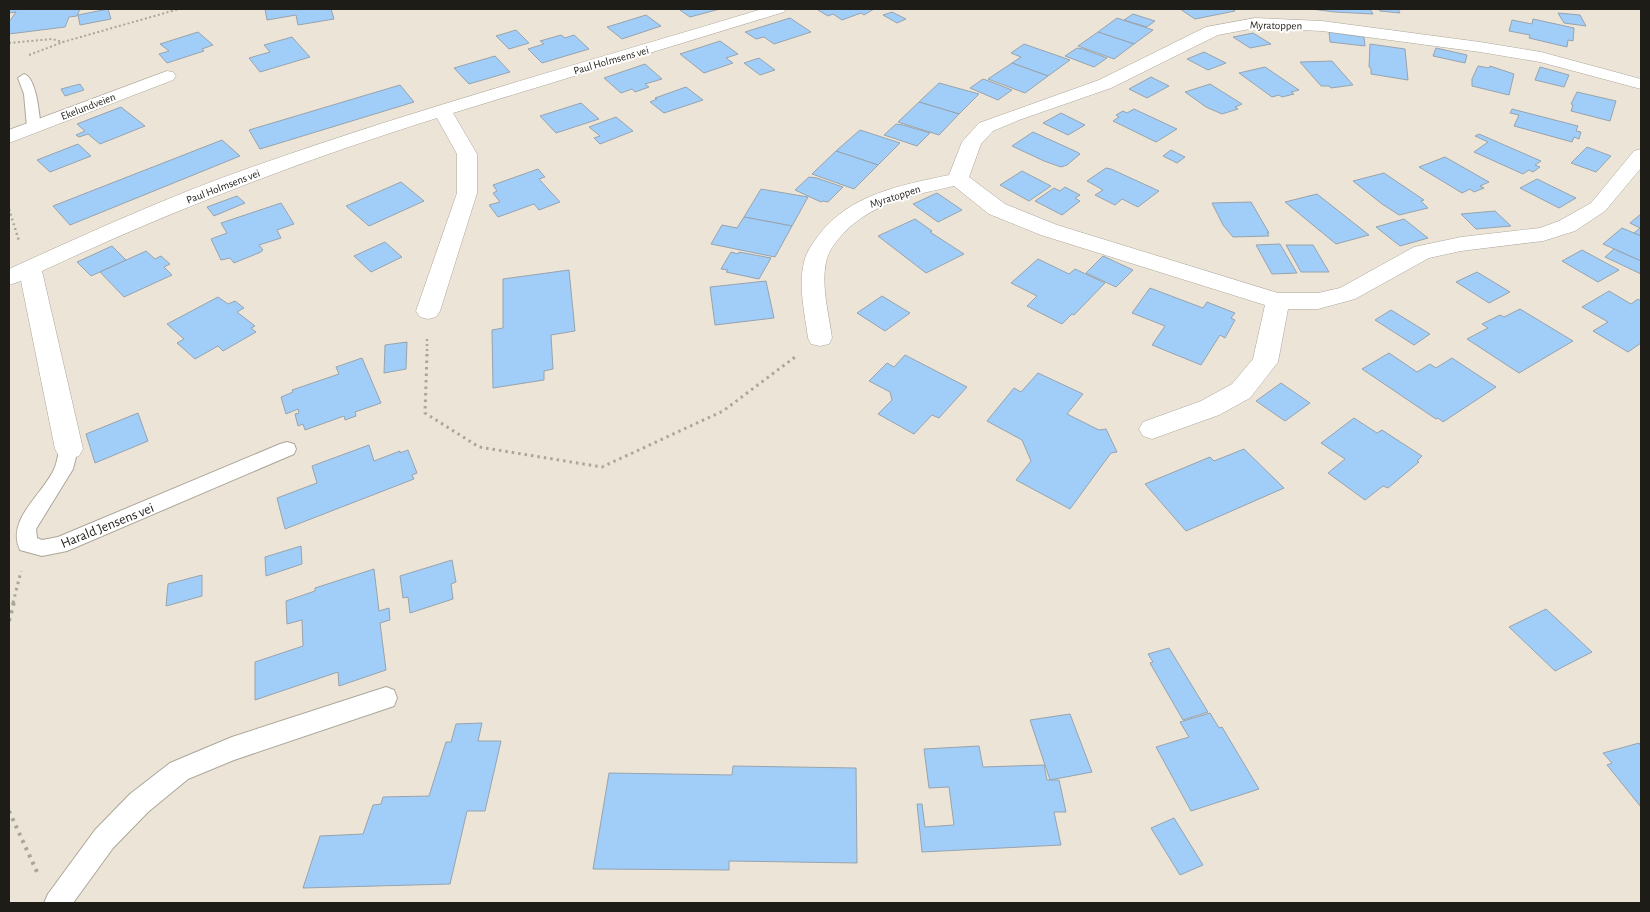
<svg xmlns="http://www.w3.org/2000/svg" width="1650" height="912" font-family="'Alegreya Sans',sans-serif">
<rect width="100%" height="100%" fill="#ece5d7"/>
<!-- building -->
<g fill="#a1cdf9" stroke="#98a3ad">
<polygon points="9,9 80,9 77,16 69,17 65,27 9,34 9,22 16,12 9,13"/>
<polygon points="108,9 111,19 80,25 78,15"/>
<polygon points="265,9 331,9 334,19 298,25 296,15 267,20"/>
<polygon points="684,9 720,9 690,17 680,10"/>
<polygon points="821,9 874,9 864,15 861,13 842,20 833,14 828,16 818,10"/>
<polygon points="1180,9 1234,9 1235,11 1195,19"/>
<polygon points="1311,9 1370,9 1373,14 1335,12"/>
<polygon points="1379,9 1398,9 1400,13 1380,11"/>
<polygon points="892,12 906,19 897,23 883,15"/>
<polygon points="1558,13 1580,15 1586,26 1564,23"/>
<polygon points="1133,14 1155,21 1147,27 1124,20"/>
<polygon points="646,15 661,26 622,39 607,27"/>
<polygon points="790,18 811,32 774,44 764,37 756,39 745,32"/>
<polygon points="1117,18 1153,30 1134,44 1098,32"/>
<polygon points="1533,19 1574,28 1573,41 1568,40 1567,47 1529,38 1530,35 1509,31 1512,20 1532,24"/>
<polygon points="516,30 529,43 509,49 496,36"/>
<polygon points="198,32 213,45 202,49 204,51 167,63 159,54 169,51 160,44"/>
<polygon points="1098,32 1134,44 1114,59 1078,46"/>
<polygon points="1329,32 1364,37 1365,46 1330,42"/>
<polygon points="1253,33 1271,44 1250,48 1233,37"/>
<polygon points="561,35 565,38 574,35 589,49 542,63 528,49 544,44 540,41"/>
<polygon points="292,37 310,57 260,72 249,58 270,52 264,45"/>
<polygon points="720,41 738,54 726,58 733,63 704,73 680,54"/>
<polygon points="1024,44 1070,60 1048,76 1012,63 1021,57 1011,53"/>
<polygon points="1370,44 1405,49 1408,80 1371,74 1371,68 1369,67"/>
<polygon points="1077,48 1083,49 1107,58 1094,67 1065,56"/>
<polygon points="1436,48 1467,55 1465,63 1433,56"/>
<polygon points="1204,52 1226,63 1208,70 1187,59"/>
<polygon points="495,56 510,72 469,84 454,68"/>
<polygon points="759,58 775,70 760,75 744,63"/>
<polygon points="1332,61 1353,85 1331,88 1329,86 1321,86 1300,62"/>
<polygon points="1012,63 1048,76 1025,93 988,79"/>
<polygon points="645,64 662,79 645,84 649,87 635,92 632,89 621,93 604,78"/>
<polygon points="1478,66 1489,68 1490,66 1514,74 1509,95 1472,86 1472,79"/>
<polygon points="1265,67 1299,90 1291,92 1294,94 1282,97 1279,95 1272,97 1239,73"/>
<polygon points="1540,67 1569,75 1564,87 1535,80"/>
<polygon points="1151,77 1169,86 1147,98 1129,89"/>
<polygon points="983,79 989,81 1012,90 998,100 970,88"/>
<polygon points="939,83 979,94 959,114 919,102"/>
<polygon points="80,84 84,90 65,96 61,89"/>
<polygon points="1210,84 1242,104 1235,107 1238,109 1222,114 1206,107 1185,92"/>
<polygon points="400,85 414,102 260,149 249,130"/>
<polygon points="686,87 703,100 664,113 650,102 657,99 655,98"/>
<polygon points="1577,92 1616,101 1610,121 1571,111 1573,105 1571,104"/>
<polygon points="919,102 959,114 939,135 898,122"/>
<polygon points="581,103 599,119 556,133 540,116"/>
<polygon points="121,107 145,126 100,144 88,134 79,137 76,135 85,131 77,124"/>
<polygon points="1134,109 1177,129 1156,142 1113,121 1119,117 1116,115 1123,111 1127,113"/>
<polygon points="1512,109 1578,126 1576,131 1581,132 1579,139 1574,137 1572,142 1514,126 1519,115 1510,113"/>
<polygon points="1061,113 1085,125 1068,135 1043,123"/>
<polygon points="616,117 633,131 600,144 594,138 600,136 589,127"/>
<polygon points="896,124 903,125 930,133 917,146 884,135"/>
<polygon points="860,130 900,143 878,165 836,151"/>
<polygon points="1033,132 1077,152 1080,154 1067,165 1061,167 1044,161 1012,146"/>
<polygon points="1479,134 1541,161 1535,165 1540,167 1533,172 1529,170 1523,174 1474,152 1488,142 1475,136"/>
<polygon points="222,140 240,156 70,225 53,206"/>
<polygon points="78,144 91,156 50,172 37,160"/>
<polygon points="1587,147 1611,156 1596,172 1571,163"/>
<polygon points="1171,150 1185,157 1177,163 1163,156"/>
<polygon points="836,151 878,165 854,189 812,174"/>
<polygon points="1445,157 1489,182 1480,186 1484,188 1474,192 1470,189 1462,193 1419,167"/>
<polygon points="1106,168 1111,169 1159,191 1138,207 1122,199 1115,205 1095,195 1103,190 1087,181"/>
<polygon points="538,169 545,177 539,179 560,202 539,210 534,204 498,217 489,205 500,202 493,193 497,191 493,185"/>
<polygon points="1022,171 1051,186 1029,201 1000,185"/>
<polygon points="1384,173 1424,200 1421,201 1428,208 1399,215 1382,204 1353,181"/>
<polygon points="809,177 817,178 843,187 828,202 823,201 821,202 795,190"/>
<polygon points="1537,179 1576,198 1559,208 1520,188"/>
<polygon points="401,182 424,201 369,226 346,206"/>
<polygon points="1065,187 1080,195 1075,198 1080,201 1062,215 1035,201 1054,188 1060,191"/>
<polygon points="761,189 808,197 792,226 744,217"/>
<polygon points="937,193 962,210 938,222 913,204"/>
<polygon points="1317,194 1369,235 1336,244 1285,202"/>
<polygon points="237,196 245,203 214,216 207,207"/>
<polygon points="1251,202 1269,233 1267,233 1269,236 1233,237 1223,225 1212,203"/>
<polygon points="281,203 294,224 277,230 281,238 259,245 263,250 261,252 234,263 230,258 221,260 211,239 227,233 221,223"/>
<polygon points="1495,211 1511,226 1476,229 1461,214"/>
<polygon points="1641,214 1641,236 1634,233 1640,228 1630,223"/>
<polygon points="744,217 792,226 775,257 711,244 722,225 737,228"/>
<polygon points="915,219 932,231 930,232 964,254 926,273 878,236"/>
<polygon points="1404,219 1428,238 1400,246 1376,227"/>
<polygon points="1622,228 1641,236 1641,261 1603,244"/>
<polygon points="385,242 402,257 371,272 354,256"/>
<polygon points="1280,244 1297,273 1272,274 1256,245"/>
<polygon points="1286,245 1313,245 1329,272 1301,272"/>
<polygon points="112,246 126,260 91,276 77,262"/>
<polygon points="1614,249 1641,261 1641,274 1605,257"/>
<polygon points="1582,250 1619,270 1598,282 1562,261"/>
<polygon points="146,251 155,259 161,256 170,264 164,267 172,275 124,297 100,272"/>
<polygon points="731,252 738,254 739,252 771,258 759,279 726,272 728,270 721,269"/>
<polygon points="1103,256 1133,270 1116,287 1086,273"/>
<polygon points="1038,259 1069,274 1075,269 1105,283 1074,315 1072,314 1062,324 1027,306 1037,296 1011,283"/>
<polygon points="569,270 575,331 551,335 553,369 544,371 544,380 493,388 492,330 503,328 503,279"/>
<polygon points="1477,272 1510,292 1489,303 1456,282"/>
<polygon points="766,281 774,318 715,325 710,287"/>
<polygon points="1150,288 1203,308 1207,302 1235,313 1231,318 1235,320 1225,338 1220,335 1201,365 1152,345 1165,326 1132,313"/>
<polygon points="1609,291 1631,304 1638,299 1641,301 1641,343 1628,352 1593,331 1608,322 1582,307"/>
<polygon points="882,296 910,313 885,331 857,313"/>
<polygon points="218,297 228,304 235,301 244,308 237,312 255,326 251,328 256,332 223,351 218,346 195,359 177,343 184,339 167,324"/>
<polygon points="1520,309 1573,341 1519,373 1467,339 1488,328 1482,324 1500,315 1504,317"/>
<polygon points="1391,310 1430,334 1414,345 1375,320"/>
<polygon points="407,342 406,369 384,373 385,345"/>
<polygon points="1389,353 1417,372 1430,364 1436,368 1452,358 1496,387 1443,422 1438,418 1436,419 1362,369"/>
<polygon points="905,355 967,387 939,418 932,415 914,434 878,414 892,400 890,392 869,381 887,363 894,367"/>
<polygon points="362,358 381,403 355,412 356,416 345,420 344,416 305,430 303,424 298,426 295,414 299,413 298,409 286,414 281,397 293,392 292,390 339,374 336,367"/>
<polygon points="1038,373 1083,394 1067,414 1099,430 1106,429 1117,452 1111,453 1070,509 1016,480 1031,461 1022,440 987,421 1014,388 1021,392"/>
<polygon points="1281,383 1310,403 1285,421 1256,401"/>
<polygon points="138,413 148,441 95,463 86,434"/>
<polygon points="1354,418 1377,433 1382,430 1422,456 1417,461 1419,462 1388,488 1383,486 1365,500 1328,473 1345,459 1321,443"/>
<polygon points="369,445 374,461 400,451 400,453 408,450 417,473 412,475 414,479 285,529 277,498 317,483 312,466"/>
<polygon points="1244,449 1284,488 1186,531 1145,484 1210,457 1214,461"/>
<polygon points="301,546 302,564 266,576 265,557"/>
<polygon points="452,560 456,582 451,584 453,599 410,613 408,597 403,598 400,576"/>
<polygon points="374,569 379,611 389,608 390,620 380,623 386,670 339,686 338,672 255,700 255,662 303,646 302,620 287,624 286,601 315,591 315,588"/>
<polygon points="202,575 202,596 166,606 168,584"/>
<polygon points="1546,609 1592,652 1555,671 1509,627"/>
<polygon points="1169,648 1208,712 1183,720 1150,663 1153,662 1148,654"/>
<polygon points="1210,713 1219,728 1222,727 1259,789 1191,811 1156,747 1189,737 1180,722"/>
<polygon points="1070,714 1092,772 1050,780 1030,720"/>
<polygon points="482,723 478,741 501,741 485,811 467,811 450,884 303,888 320,836 363,834 373,805 381,804 383,797 429,796 446,742 451,742 456,724"/>
<polygon points="1639,743 1641,746 1641,807 1607,765 1612,763 1603,753"/>
<polygon points="979,746 983,767 1044,765 1047,780 1059,780 1066,812 1054,812 1061,845 922,852 917,804 922,804 925,827 954,825 949,787 929,788 924,749"/>
<polygon points="733,766 856,768 857,863 729,861 729,870 593,869 609,773 732,775"/>
<polygon points="1174,818 1203,865 1180,875 1151,828"/>
</g>
<g fill="none" stroke-linecap="round" stroke-linejoin="round">
<defs>
<g id="lane">
<path d="M 24,74 C 37,78 39,115 41,127 L 34,131 L 27,127 L 24,94 L 18,78 Z"/>
<path d="M 69,442 L 76,444 L 78,449 L 73,469 L 36,529 L 37,538 L 42,540 L 58,537 L 280,444 L 287,442 L 294,444 L 296,449 L 294,454 L 67,551 L 42,556 L 20,550 C 5,519 45,493 55,467 C 58,459 58,451 62,444 Z"/>
<polygon points="386,687 394,690 397,698 394,706 234,760 188,779 148,812 113,848 73,903 44,903 48,894 95,830 130,794 170,763 232,737"/>
</g>
<g id="street">
<path d="M 762,9 L 786,9 L 784,12 L 453,113 L 477,154 L 477,193 L 440,311 L 436,317 L 428,319 L 420,317 L 416,311 L 457,193 L 457,154 L 437,118 C 300,161 173,210 42,271 L 83,449 L 79,456 L 69,459 L 59,456 L 55,449 L 21,281 L 9,285 L 9,269 C 88,233 167,197 249,168 C 418,108 591,61 762,9 Z"/>
<path d="M 1255,18 L 1322,21 L 1480,42 L 1541,52 L 1641,79 L 1641,89 L 1540,62 L 1480,52 L 1322,31 L 1255,28 L 1218,35 L 1111,88 L 1019,120 L 993,131 L 981,144 L 969,177 L 1005,204 L 1057,225 L 1278,293 L 1318,293 L 1340,288 L 1414,247 L 1461,237 L 1540,228 L 1559,221 L 1591,203 L 1634,151 L 1641,149 L 1641,168 L 1605,211 L 1575,231 L 1543,241 L 1461,251 L 1429,258 L 1355,299 L 1318,309 L 1288,309 L 1278,362 L 1250,398 L 1219,415 L 1152,439 L 1143,436 L 1139,429 L 1143,422 L 1201,401 L 1232,384 L 1253,359 L 1265,305 L 1041,235 L 989,214 L 954,186 C 913,195 870,203 841,236 C 834,244 828,252 826,262 C 821,287 829,314 832,338 L 829,344 L 820,346 L 811,344 L 808,338 C 805,314 798,287 804,262 C 806,252 812,245 818,236 C 849,194 902,185 949,175 L 962,142 L 979,123 L 1099,80 L 1206,27 Z"/>
<polygon points="167,71 173,72 176,76 173,80 9,143 9,130"/>
</g>
</defs>
<!-- lane casing -->
<use href="#lane" stroke="#aca699" stroke-width="2"/>
<!-- street casing -->
<use href="#street" stroke="#aca699" stroke-width="1"/>
<!-- path-far3 -->
<g stroke="#aba69a" stroke-width="2" stroke-dasharray="2 2.5" stroke-linecap="butt">
<polyline points="9,43 52,39 63,42"/>
<polyline points="29,55 63,42 179,9"/>
</g>
<!-- path-far2 -->
<g stroke="#aba69a" stroke-width="2.5" stroke-dasharray="2 3" stroke-linecap="butt">
<polyline points="9,209 19,241"/>
<polyline points="427,356 427,339"/>
</g>
<!-- path-far1 -->
<g stroke="#aba69a" stroke-width="3" stroke-dasharray="2.5 4" stroke-linecap="butt">
<polyline points="427,354 425,413 479,447 602,467 723,411 795,357"/>
<polyline points="13,603 21,571"/>
</g>
<!-- path -->
<g stroke="#aba69a" stroke-width="4" stroke-dasharray="3 5" stroke-linecap="butt">
<polyline points="9,621 14,602"/>
<polyline points="9,811 37,872"/>
</g>
<!-- lane -->
<use href="#lane" fill="#fff" fill-rule="evenodd"/>
<!-- street -->
<use href="#street" fill="#fff" fill-rule="evenodd"/>
</g>
<g text-anchor="middle" stroke-width="4" stroke-linejoin="round" paint-order="stroke">
<!-- far-street labels -->
<g font-size="11" fill="#1e1c17" stroke="#fff">
<text transform="translate(1276 25) rotate(1)" y="4">Myratoppen</text>
<text transform="translate(611 60) rotate(-16)" y="4">Paul Holmsens vei</text>
<text transform="translate(88 106) rotate(-21)" y="4">Ekelundveien</text>
<text transform="translate(223 186) rotate(-21)" y="4">Paul Holmsens vei</text>
<text transform="translate(895 196) rotate(-18)" y="4">Myratoppen</text>
</g>
<!-- street labels -->
<g font-size="14" fill="#1e1c17" stroke="#fff">
<text transform="translate(107 525) rotate(-22)" y="5">Harald Jensens vei</text>
</g>
</g>
<!-- border -->
<rect width="1650" height="912" fill="none" stroke="#1e1c17" stroke-width="20"/>
</svg>
